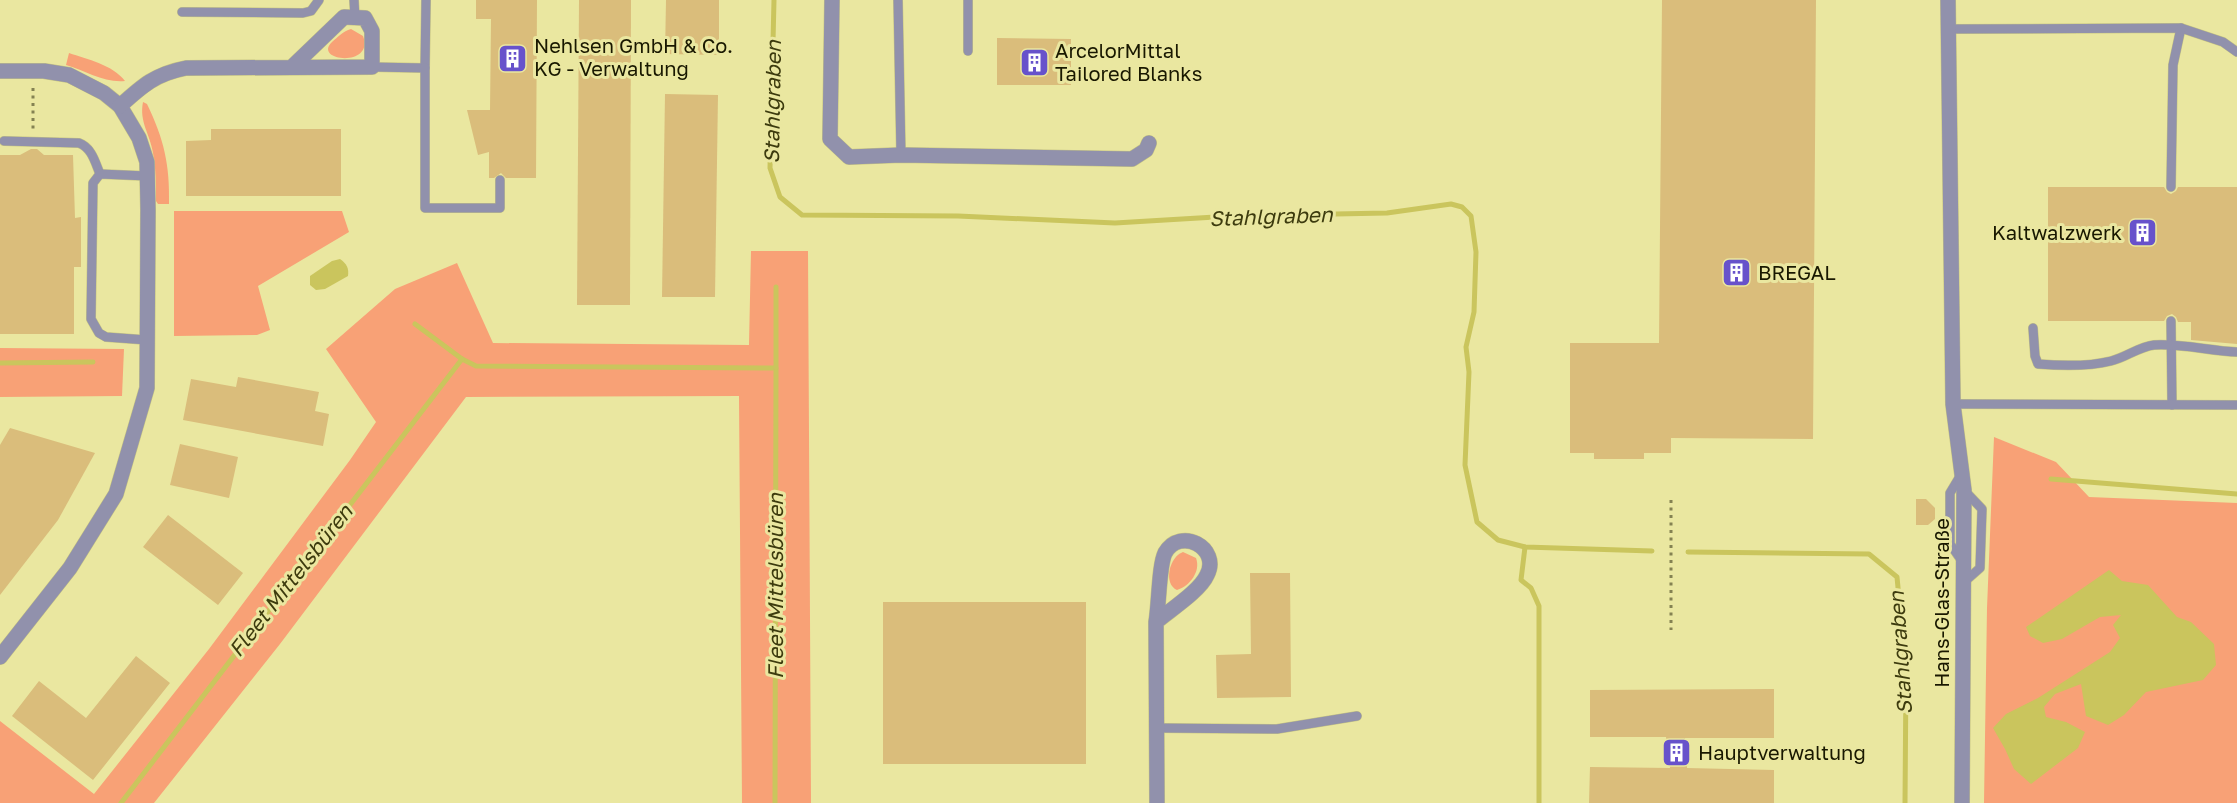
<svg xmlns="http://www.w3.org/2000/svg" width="2237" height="803" font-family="'Golos Text',sans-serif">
<rect width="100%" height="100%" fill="#eae7a0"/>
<!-- green -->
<g fill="#f8a176">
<path d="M 351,29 L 363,36 C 375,68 312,61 332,42 C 338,37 343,31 351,29 Z"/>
<path d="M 69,53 C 87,59 113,65 125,81 C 104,83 86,71 66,65 Z"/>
<path d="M 143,102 L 147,104 C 164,139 170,165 169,204 L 158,204 L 156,201 C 156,185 156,169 153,153 C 150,134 139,122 143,102 Z"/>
<polygon points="174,211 342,211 349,232 258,286 270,330 257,335 174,336"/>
<polygon points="751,251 808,251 811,803 742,803 739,396 466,397 280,644 154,803 0,803 0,721 94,794 209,649 350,460 376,422 326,349 395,289 457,263 493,343 749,345"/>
<polygon points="0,348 124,349 122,396 0,397"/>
<polygon points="1994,437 2056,462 2089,497 2237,503 2237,803 1984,803 1987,608"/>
<path d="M 1183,552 L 1196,558 C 1201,571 1190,586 1177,590 C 1163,584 1169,557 1183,552 Z"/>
</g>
<!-- water -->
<g fill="#cac55d">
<path d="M 340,259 C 347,264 349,268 348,276 L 325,289 L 316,290 L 310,285 L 310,276 L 332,261 Z"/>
<polygon points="2109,570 2122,581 2148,585 2177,617 2191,622 2214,644 2216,665 2203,680 2146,692 2124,715 2108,725 2086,716 2081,684 2055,694 2044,707 2046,717 2066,722 2085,732 2078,748 2031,784 2014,769 2005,749 1993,728 2006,714 2038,698 2110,652 2120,638 2113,625 2121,615 2100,617 2062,639 2043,643 2030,636 2026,627"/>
</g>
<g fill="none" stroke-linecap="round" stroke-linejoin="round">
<!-- stream -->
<g stroke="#cac55d" stroke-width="5">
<polyline points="774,0 770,168 780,197 802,215 958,216 1115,223 1232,216 1387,213 1451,204 1462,207 1471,216 1476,252 1474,312 1466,347 1469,372 1465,465 1477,522 1498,540 1525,547 1652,551"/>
<polyline points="415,324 462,359 476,366 776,368 775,803"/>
<polyline points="0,363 93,362"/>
<polyline points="776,368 776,287"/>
<polyline points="2051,479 2237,494"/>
<polyline points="1525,547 1521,580 1531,588 1539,606 1539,803"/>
<polyline points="1688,552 1869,554 1897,577 1906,672 1905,803"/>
<polyline points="121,803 462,359"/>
</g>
</g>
<!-- building -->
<g fill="#dabd7b">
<polygon points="476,0 537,0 536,178 506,178 501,173 494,178 489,178 489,152 478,155 467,110 490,110 491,19 476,19"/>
<polygon points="579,0 631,0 630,305 577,305"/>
<polygon points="666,0 719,0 719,55 665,54"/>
<polygon points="1662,0 1816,0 1813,439 1671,438 1671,453 1644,453 1644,459 1594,459 1594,453 1570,453 1570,343 1659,343"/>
<polygon points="997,38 1071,39 1071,85 997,85"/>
<polygon points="665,94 718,95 715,297 662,297"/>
<polygon points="211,129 341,129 341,196 186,196 186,141 211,140"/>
<polygon points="31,149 37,149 44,155 73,155 75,218 81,217 81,267 74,267 74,334 0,334 0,155 20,155"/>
<polygon points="2048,187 2164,187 2167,192 2171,194 2176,191 2178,187 2237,187 2237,344 2191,340 2191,322 2178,322 2176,317 2172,314 2167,316 2164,321 2048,321"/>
<polygon points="238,377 319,392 315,411 329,414 323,446 183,420 191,379 236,387"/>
<polygon points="10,428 95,453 58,520 0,595 0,445"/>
<polygon points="180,444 238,457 229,498 170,485"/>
<polygon points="1916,499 1926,499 1935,508 1935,519 1928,525 1916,525"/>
<polygon points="168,515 243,573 218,605 143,547"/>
<polygon points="1250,573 1290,573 1291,697 1217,698 1216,655 1251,654"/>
<rect x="883" y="602" width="203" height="162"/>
<polygon points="136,656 170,683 93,780 12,716 39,681 86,718"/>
<polygon points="1774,689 1774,738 1685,738 1687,768 1774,770 1774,803 1589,803 1590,767 1670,768 1666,737 1590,737 1590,690"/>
</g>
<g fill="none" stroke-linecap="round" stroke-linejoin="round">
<defs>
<g id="lane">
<polyline points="354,0 355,18"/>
<polyline points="898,0 901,155"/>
<polyline points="968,0 968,51"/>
<polyline points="182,12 303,13 311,11 319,0"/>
<polyline points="1948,29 2181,28 2223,42 2237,52"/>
<polyline points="372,67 425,68 426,0"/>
<polyline points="425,68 425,208 500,208 500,180"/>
<path d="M 4,141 L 79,143 C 92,148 95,162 100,174"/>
<polyline points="2171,187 2173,65 2181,28"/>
<polyline points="2171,321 2172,405"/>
<path d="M 2033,328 L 2035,356 L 2038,364 C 2062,366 2087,367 2111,361 C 2127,357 2138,347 2154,345 C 2179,343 2211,351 2237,352"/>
<polyline points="147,340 106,337 99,333 91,319 93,183 100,174 147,176"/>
<polyline points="1953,404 2237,405"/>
<polyline points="1962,473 1950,493 1950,544 1962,561"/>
<polyline points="1963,583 1980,568 1982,509 1964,490"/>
<polyline points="1157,728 1277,729 1357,716"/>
</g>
<g id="street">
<polyline points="832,0 830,139 849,157 901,155 1132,159 1146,150 1149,143"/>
<polyline points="1948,0 1953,404 1964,490 1962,803"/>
<polyline points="0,71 44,71 69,75 104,93 120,106 139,138 147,162 148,210 147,388 116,494 70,568 0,657"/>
<path d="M 120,106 C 142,86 155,74 186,68 L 372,67 L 372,31 L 365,18 L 344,17 L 292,67"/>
<path d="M 1156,622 C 1170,610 1200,591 1207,575 C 1221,548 1180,526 1165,553 C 1159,565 1159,605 1156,622 L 1157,803"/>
</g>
</defs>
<!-- lane casing -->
<use href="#lane" stroke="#c4c283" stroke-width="10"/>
<!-- street casing -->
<use href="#street" stroke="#c4c283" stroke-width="16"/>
<!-- path -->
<g stroke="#848252" stroke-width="3" stroke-dasharray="3 4.5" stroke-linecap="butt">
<polyline points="33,88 33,129"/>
<polyline points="1671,500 1671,630"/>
</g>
<!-- lane -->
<use href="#lane" stroke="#9191ac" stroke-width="9"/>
<!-- street -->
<use href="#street" stroke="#9191ac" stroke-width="15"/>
</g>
<!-- icons -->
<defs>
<symbol id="building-square" viewBox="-11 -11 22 22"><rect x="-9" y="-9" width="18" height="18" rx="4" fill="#6752cb" stroke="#eae7a0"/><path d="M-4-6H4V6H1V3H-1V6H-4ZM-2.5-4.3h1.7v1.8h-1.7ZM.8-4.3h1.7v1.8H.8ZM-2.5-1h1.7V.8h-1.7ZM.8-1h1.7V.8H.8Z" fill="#fff"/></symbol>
</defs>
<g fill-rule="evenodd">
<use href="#building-square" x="496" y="42" width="33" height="33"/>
<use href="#building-square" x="1018" y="46" width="33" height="33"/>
<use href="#building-square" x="2126" y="216" width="33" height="33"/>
<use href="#building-square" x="1720" y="256" width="33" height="33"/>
<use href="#building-square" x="1660" y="736" width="33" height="33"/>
</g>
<g text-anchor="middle" stroke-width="6" stroke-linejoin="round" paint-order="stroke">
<!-- poi labels -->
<g font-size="20" fill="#191800" stroke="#eae7a0" text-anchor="start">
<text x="534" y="53">Nehlsen GmbH &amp; Co.<tspan x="534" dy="23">KG - Verwaltung</tspan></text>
<text x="1055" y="58">ArcelorMittal<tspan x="1055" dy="23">Tailored Blanks</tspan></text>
<text x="2122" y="240" text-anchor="end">Kaltwalzwerk</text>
<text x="1758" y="280">BREGAL</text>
<text x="1698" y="760">Hauptverwaltung</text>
</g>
<!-- street labels -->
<g font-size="20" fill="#191800" stroke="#eae7a0">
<text transform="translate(1942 603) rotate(-90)" y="7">Hans-Glas-Straße</text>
</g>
<!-- water labels -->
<g font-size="21" font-style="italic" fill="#3d3b0e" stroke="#eae7a0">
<text transform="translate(773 102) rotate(-89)" y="7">Stahlgraben</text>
<text transform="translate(1271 217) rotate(-2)" y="7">Stahlgraben</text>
<text transform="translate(291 581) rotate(-52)" y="7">Fleet Mittelsbüren</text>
<text transform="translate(776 586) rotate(-90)" y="7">Fleet Mittelsbüren</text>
<text transform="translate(1901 653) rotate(-94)" y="7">Stahlgraben</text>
</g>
</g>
</svg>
